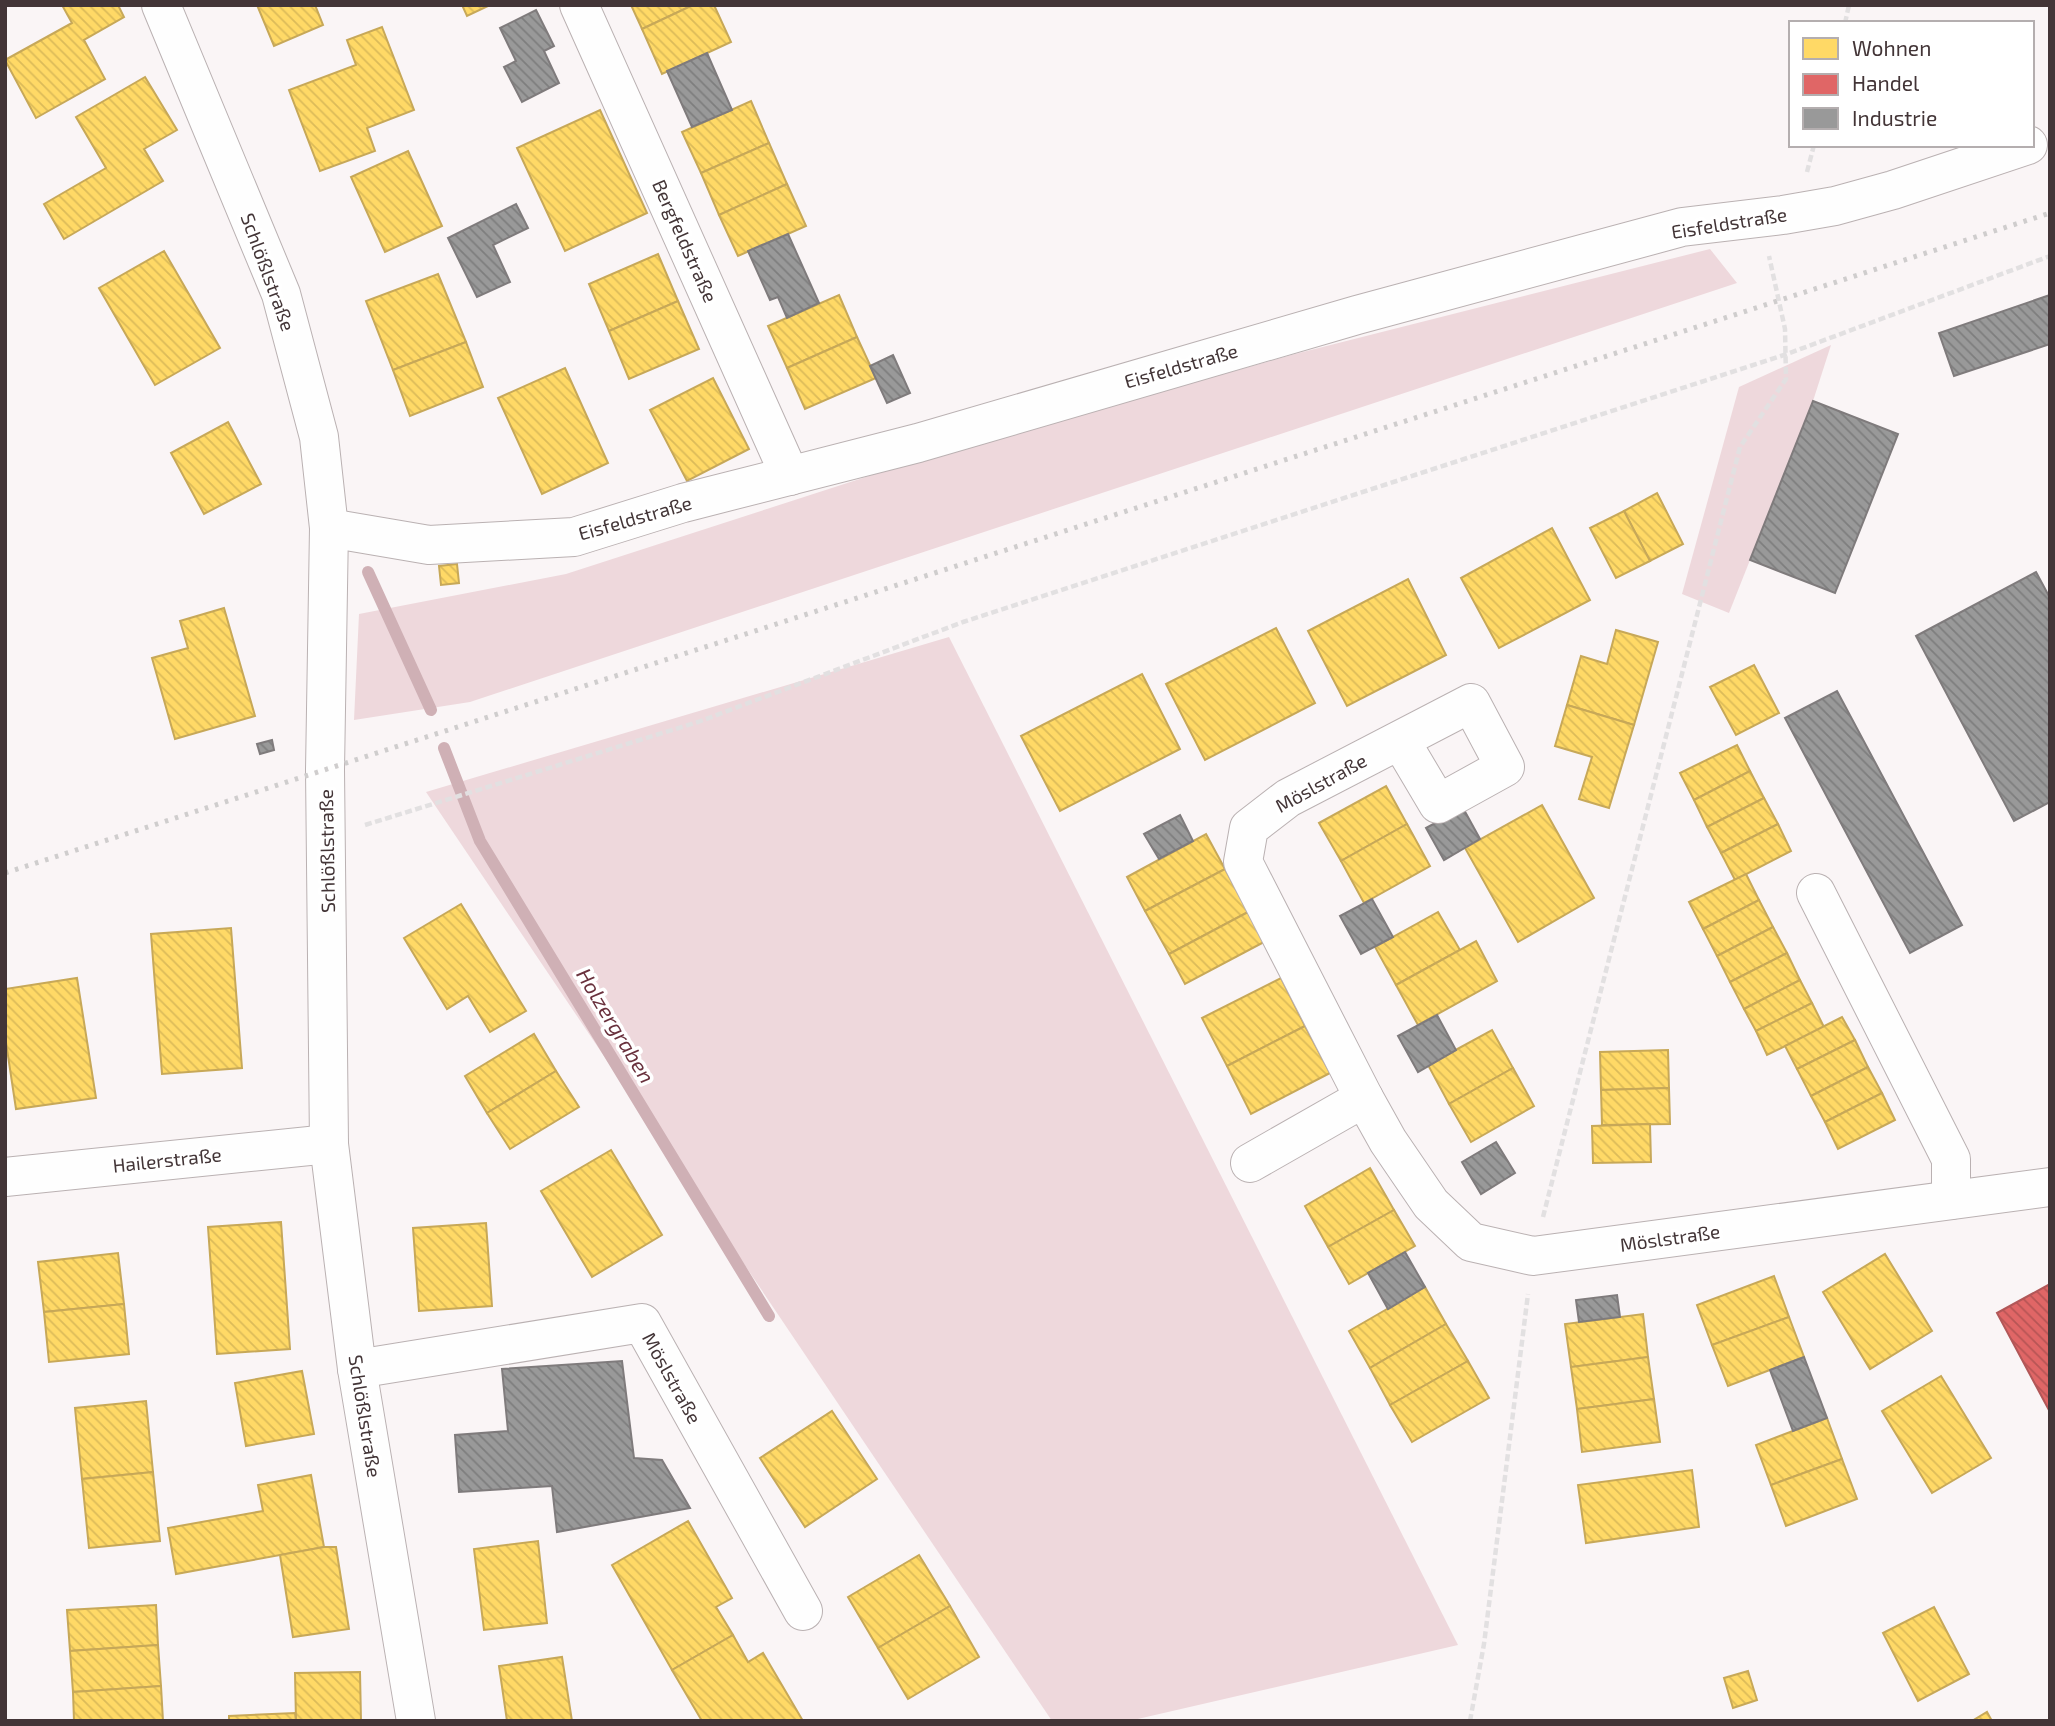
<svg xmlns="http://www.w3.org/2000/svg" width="2055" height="1726" font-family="'Exo 2',sans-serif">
<defs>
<pattern id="homes-back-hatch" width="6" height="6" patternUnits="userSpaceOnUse" patternTransform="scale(1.75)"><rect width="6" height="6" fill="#ffd966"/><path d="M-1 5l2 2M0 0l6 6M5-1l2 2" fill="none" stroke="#dcbb59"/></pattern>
<pattern id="shops-back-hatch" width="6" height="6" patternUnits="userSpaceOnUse" patternTransform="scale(1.75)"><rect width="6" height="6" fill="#e06666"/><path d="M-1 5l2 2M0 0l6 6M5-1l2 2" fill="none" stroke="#b75555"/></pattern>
<pattern id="industry-back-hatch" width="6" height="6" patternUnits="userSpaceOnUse" patternTransform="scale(1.75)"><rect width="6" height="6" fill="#999"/><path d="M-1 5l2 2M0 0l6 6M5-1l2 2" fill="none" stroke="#7e7e7e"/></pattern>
</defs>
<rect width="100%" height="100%" fill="#faf5f6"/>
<!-- green -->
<g fill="#eed8dc">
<polygon points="1710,249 1737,283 470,702 354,720 359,614 566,574 940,453 1295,354"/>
<polygon points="1831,345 1813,401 1729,613 1682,594 1739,387"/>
<polygon points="949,637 1458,1645 1129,1721 1052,1721 426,792"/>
</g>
<!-- homes -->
<g fill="url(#homes-back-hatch)" stroke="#c7a858" stroke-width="2">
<polygon points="62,5 118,5 124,17 84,40 105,79 36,118 5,60 72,23"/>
<polygon points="257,5 315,5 323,25 274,46"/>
<polygon points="462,5 490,5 467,16"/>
<polygon points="631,5 693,5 642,29"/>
<polygon points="693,5 714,5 731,42 662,74 642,29"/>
<polygon points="382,27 414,110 367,128 375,151 320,171 289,90 356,65 347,40"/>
<polygon points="145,77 177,130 144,149 163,181 64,239 44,204 106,168 76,117"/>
<polygon points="751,101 769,143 701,173 682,132"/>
<polygon points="600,110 647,213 565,251 517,148"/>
<polygon points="769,143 787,184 719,215 701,173"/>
<polygon points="408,151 442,226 385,252 351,177"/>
<polygon points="787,184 806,226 738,256 719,215"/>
<polygon points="164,251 220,348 155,385 99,288"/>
<polygon points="658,254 678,301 609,331 589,284"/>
<polygon points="438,274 466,342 393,370 366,301"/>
<polygon points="839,295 857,337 787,368 768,326"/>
<polygon points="678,301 699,349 629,379 609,331"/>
<polygon points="857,337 876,378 805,409 787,368"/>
<polygon points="466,342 483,387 410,416 393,370"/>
<polygon points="565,368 608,463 542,494 498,398"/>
<polygon points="713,378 749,449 687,481 650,410"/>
<polygon points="228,422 261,484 204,514 171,453"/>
<polygon points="1657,493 1683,544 1650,561 1624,511"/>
<polygon points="1624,511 1650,561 1616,578 1590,528"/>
<polygon points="1552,528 1590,600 1499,648 1461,578"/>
<polygon points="457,564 459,583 441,585 439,566"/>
<polygon points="1408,579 1446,655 1347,706 1308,631"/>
<polygon points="224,608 255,716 175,739 152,658 188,648 180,621"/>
<polygon points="1276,628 1315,703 1205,760 1166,684"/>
<polygon points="1616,630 1658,642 1634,725 1567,705 1581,656 1607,664"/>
<polygon points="1754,665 1779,713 1736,735 1710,687"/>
<polygon points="1142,674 1180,749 1060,811 1021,736"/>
<polygon points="1567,705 1634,725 1609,808 1579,799 1592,757 1555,746"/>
<polygon points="1737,745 1750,771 1694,800 1680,773"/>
<polygon points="1750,771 1764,798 1707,827 1694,800"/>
<polygon points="1386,786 1407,824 1341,861 1319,823"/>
<polygon points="1764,798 1778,824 1721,853 1707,827"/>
<polygon points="1542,805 1594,898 1518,942 1465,848"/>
<polygon points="1407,824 1430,866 1364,903 1341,861"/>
<polygon points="1778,824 1791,851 1735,880 1721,853"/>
<polygon points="1206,834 1225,869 1145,911 1127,877"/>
<polygon points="1225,869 1248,912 1169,954 1145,911"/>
<polygon points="1746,874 1759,900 1703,929 1689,902"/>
<polygon points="1759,900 1773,927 1717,956 1703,929"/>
<polygon points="461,904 526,1011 490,1032 468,996 447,1009 404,938"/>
<polygon points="1248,912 1264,942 1185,984 1169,954"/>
<polygon points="1438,912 1460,950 1396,985 1375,947"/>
<polygon points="1773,927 1787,953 1730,982 1717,956"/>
<polygon points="231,928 242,1068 162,1074 151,934"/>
<polygon points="1476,941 1497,981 1418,1025 1396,985"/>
<polygon points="1787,953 1800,980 1744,1009 1730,982"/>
<polygon points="77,978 96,1098 16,1109 5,1036 5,989"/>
<polygon points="1281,978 1305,1026 1227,1066 1202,1018"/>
<polygon points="1800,980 1812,1003 1756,1031 1744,1009"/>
<polygon points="1812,1003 1824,1027 1767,1055 1756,1031"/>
<polygon points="1842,1017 1855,1040 1797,1069 1785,1046"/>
<polygon points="1305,1026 1330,1073 1251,1114 1227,1066"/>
<polygon points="1492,1030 1513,1068 1449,1104 1428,1065"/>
<polygon points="534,1034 556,1071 487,1113 465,1076"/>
<polygon points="1855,1040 1868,1067 1811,1096 1797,1069"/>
<polygon points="1668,1050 1669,1088 1601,1090 1600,1052"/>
<polygon points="1868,1067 1882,1093 1825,1122 1811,1096"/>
<polygon points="1513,1068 1534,1106 1471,1142 1449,1104"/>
<polygon points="556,1071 579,1107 510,1149 487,1113"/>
<polygon points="1669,1088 1670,1124 1602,1125 1601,1090"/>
<polygon points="1882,1093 1895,1120 1838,1149 1825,1122"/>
<polygon points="1650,1124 1651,1162 1593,1163 1592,1126"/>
<polygon points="611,1150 662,1235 592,1277 541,1191"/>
<polygon points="1370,1168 1394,1210 1328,1247 1305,1206"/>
<polygon points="1394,1210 1415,1246 1349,1284 1328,1247"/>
<polygon points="281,1222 290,1349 217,1354 208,1227"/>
<polygon points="486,1223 492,1306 419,1311 413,1228"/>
<polygon points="118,1253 124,1304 44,1312 38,1262"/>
<polygon points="1885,1254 1932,1331 1870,1369 1823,1292"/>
<polygon points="1774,1276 1789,1317 1712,1345 1697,1305"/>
<polygon points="1425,1287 1446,1324 1370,1368 1349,1331"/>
<polygon points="124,1304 129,1354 49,1362 44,1312"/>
<polygon points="1643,1314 1648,1357 1571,1367 1565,1324"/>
<polygon points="1789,1317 1804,1357 1728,1386 1712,1345"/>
<polygon points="1446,1324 1468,1361 1390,1405 1370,1368"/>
<polygon points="1648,1357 1654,1399 1577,1409 1571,1367"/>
<polygon points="1468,1361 1489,1398 1412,1442 1390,1405"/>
<polygon points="302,1371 314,1434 246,1446 235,1383"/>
<polygon points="1941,1376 1991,1458 1932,1493 1882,1411"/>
<polygon points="1654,1399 1660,1442 1582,1452 1577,1409"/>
<polygon points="146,1401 153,1472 82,1479 75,1408"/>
<polygon points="832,1411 877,1479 805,1527 760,1458"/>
<polygon points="1827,1418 1842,1459 1771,1485 1756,1445"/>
<polygon points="1842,1459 1857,1499 1786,1526 1771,1485"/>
<polygon points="1692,1470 1699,1527 1586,1543 1578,1485"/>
<polygon points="153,1472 160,1541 89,1548 82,1479"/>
<polygon points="311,1475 324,1547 176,1574 168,1528 263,1511 258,1485"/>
<polygon points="688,1521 732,1598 716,1607 733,1635 672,1670 612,1565"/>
<polygon points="538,1541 547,1623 484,1630 474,1549"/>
<polygon points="324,1547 336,1547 349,1629 293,1637 280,1555"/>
<polygon points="919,1555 950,1606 878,1648 848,1597"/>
<polygon points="156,1605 158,1645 70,1651 67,1610"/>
<polygon points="950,1606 979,1657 908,1699 878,1648"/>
<polygon points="1934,1607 1969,1674 1918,1701 1883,1633"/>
<polygon points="733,1635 748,1662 763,1653 803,1721 702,1721 672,1670"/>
<polygon points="158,1645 161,1686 73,1692 70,1651"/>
<polygon points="562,1657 572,1721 507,1721 499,1666"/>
<polygon points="1748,1671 1757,1700 1733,1708 1724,1678"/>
<polygon points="360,1672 361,1721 296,1721 295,1673"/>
<polygon points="161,1686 163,1721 74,1721 73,1692"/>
<polygon points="1987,1712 1992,1721 1972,1721"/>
<polygon points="295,1713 296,1721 229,1721 229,1716"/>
</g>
<!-- shops -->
<polygon fill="url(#shops-back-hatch)" stroke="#b15758" stroke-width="2" points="2050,1284 2050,1412 1997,1313"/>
<!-- industry -->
<g fill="url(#industry-back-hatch)" stroke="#7f7b7c" stroke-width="2">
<polygon points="536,10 554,46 544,51 559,83 522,102 504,67 516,61 500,28"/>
<polygon points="707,53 732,110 692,127 667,71"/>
<polygon points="516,204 528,228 493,245 510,282 477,297 448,238"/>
<polygon points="788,234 819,303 787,318 778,297 770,300 748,251"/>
<polygon points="2050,295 2050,344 1954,376 1939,333"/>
<polygon points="893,355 910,393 887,403 870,366"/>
<polygon points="1813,401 1898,434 1835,593 1750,560"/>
<polygon points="2036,572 2050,598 2050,802 2014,821 1916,636"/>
<polygon points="1837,691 1962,925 1910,953 1785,718"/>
<polygon points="272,740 274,750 260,754 257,744"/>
<polygon points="1463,808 1480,839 1444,860 1426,828"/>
<polygon points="1180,815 1193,841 1159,859 1144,834"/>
<polygon points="1372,899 1393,937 1361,954 1340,916"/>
<polygon points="1437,1015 1456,1050 1418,1072 1398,1036"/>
<polygon points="1496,1142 1515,1173 1481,1194 1462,1162"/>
<polygon points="1405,1252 1425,1287 1388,1309 1368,1273"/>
<polygon points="1617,1295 1620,1317 1579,1322 1576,1300"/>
<polygon points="1804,1357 1827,1418 1793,1431 1770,1370"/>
<polygon points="622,1361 634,1458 662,1460 690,1508 557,1532 552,1486 459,1492 455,1435 508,1431 502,1369"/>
</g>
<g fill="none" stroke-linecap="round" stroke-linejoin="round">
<!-- stream -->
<g stroke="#cfb0b5" stroke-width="12">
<polyline points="368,572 431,710"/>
<polyline points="444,748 480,841 769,1316"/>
</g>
<defs>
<g id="minor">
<polyline points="161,5 281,294 319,437 329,528 325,770 329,1144 357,1369 416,1721"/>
<polyline points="579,5 790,476"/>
<polyline points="329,528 429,545 574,537 683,503 918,443 1357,315 1682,227 1783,215 1835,206 1893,190 2028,145"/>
<polyline points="1816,893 1951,1159 1951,1200"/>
<polyline points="1364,1098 1243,862 1249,828 1288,798 1471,703 1505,767 1438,804 1400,740"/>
<polyline points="1250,1163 1364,1098 1388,1141 1431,1204 1471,1242 1533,1256 2050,1187"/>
<polyline points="5,1177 329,1144"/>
<polyline points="357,1369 642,1323 803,1611"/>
</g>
</defs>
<!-- minor casing -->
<use href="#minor" stroke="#bab1b2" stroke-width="40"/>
<!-- path -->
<g stroke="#e2e0e1" stroke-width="4.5" stroke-dasharray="7 3.5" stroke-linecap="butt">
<polyline points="1845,23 1849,5"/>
<polyline points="1807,172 1814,145"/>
<polyline points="365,825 698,722 963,622 1787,354 2050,256"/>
<polyline points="1543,1217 1740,447 1786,379 1785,329 1769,256"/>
<polyline points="1470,1721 1484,1644 1528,1294"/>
</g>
<!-- minor -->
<use href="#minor" stroke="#fefefe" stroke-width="38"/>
<!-- rail -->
<polyline stroke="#cfcdcd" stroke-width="5" stroke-dasharray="3.5 7" stroke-linecap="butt" points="5,873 2050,213"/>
</g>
<g text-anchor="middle" stroke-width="7" stroke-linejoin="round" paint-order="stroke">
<!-- street labels -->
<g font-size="19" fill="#433537" stroke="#fff">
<text transform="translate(1729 223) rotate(-9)" y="7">Eisfeldstraße</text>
<text transform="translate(685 241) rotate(66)" y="7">Bergfeldstraße</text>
<text transform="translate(268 272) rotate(70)" y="7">Schlößlstraße</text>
<text transform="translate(1181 366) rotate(-16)" y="7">Eisfeldstraße</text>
<text transform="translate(635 518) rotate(-16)" y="7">Eisfeldstraße</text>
<text transform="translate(1321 783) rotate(-29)" y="7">Möslstraße</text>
<text transform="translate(327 851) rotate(-91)" y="7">Schlößlstraße</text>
<text transform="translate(167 1160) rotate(-6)" y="7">Hailerstraße</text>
<text transform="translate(1670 1238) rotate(-8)" y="7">Möslstraße</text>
<text transform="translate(672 1378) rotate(61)" y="7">Möslstraße</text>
<text transform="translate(365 1416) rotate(81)" y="7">Schlößlstraße</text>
</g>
<!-- water labels -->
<g font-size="21" font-style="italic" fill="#69313d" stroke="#fff">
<text transform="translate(615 1026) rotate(59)" y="7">Holzergraben</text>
</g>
</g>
<!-- border -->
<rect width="2055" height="1726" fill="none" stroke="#433537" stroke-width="14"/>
<!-- legend -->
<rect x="1789" y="21" width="245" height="126" fill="#ffffff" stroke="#b4aeaf" stroke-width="2"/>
<rect x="1803" y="38" width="35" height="21" fill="#ffd966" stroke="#b4aeaf" stroke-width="2"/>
<text x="1852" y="56" font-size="21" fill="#433537">Wohnen</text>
<rect x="1803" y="74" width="35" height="21" fill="#e06666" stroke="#b4aeaf" stroke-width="2"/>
<text x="1852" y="91" font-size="21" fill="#433537">Handel</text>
<rect x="1803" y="108" width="35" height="21" fill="#999999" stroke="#b4aeaf" stroke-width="2"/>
<text x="1852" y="126" font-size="21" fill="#433537">Industrie</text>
</svg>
